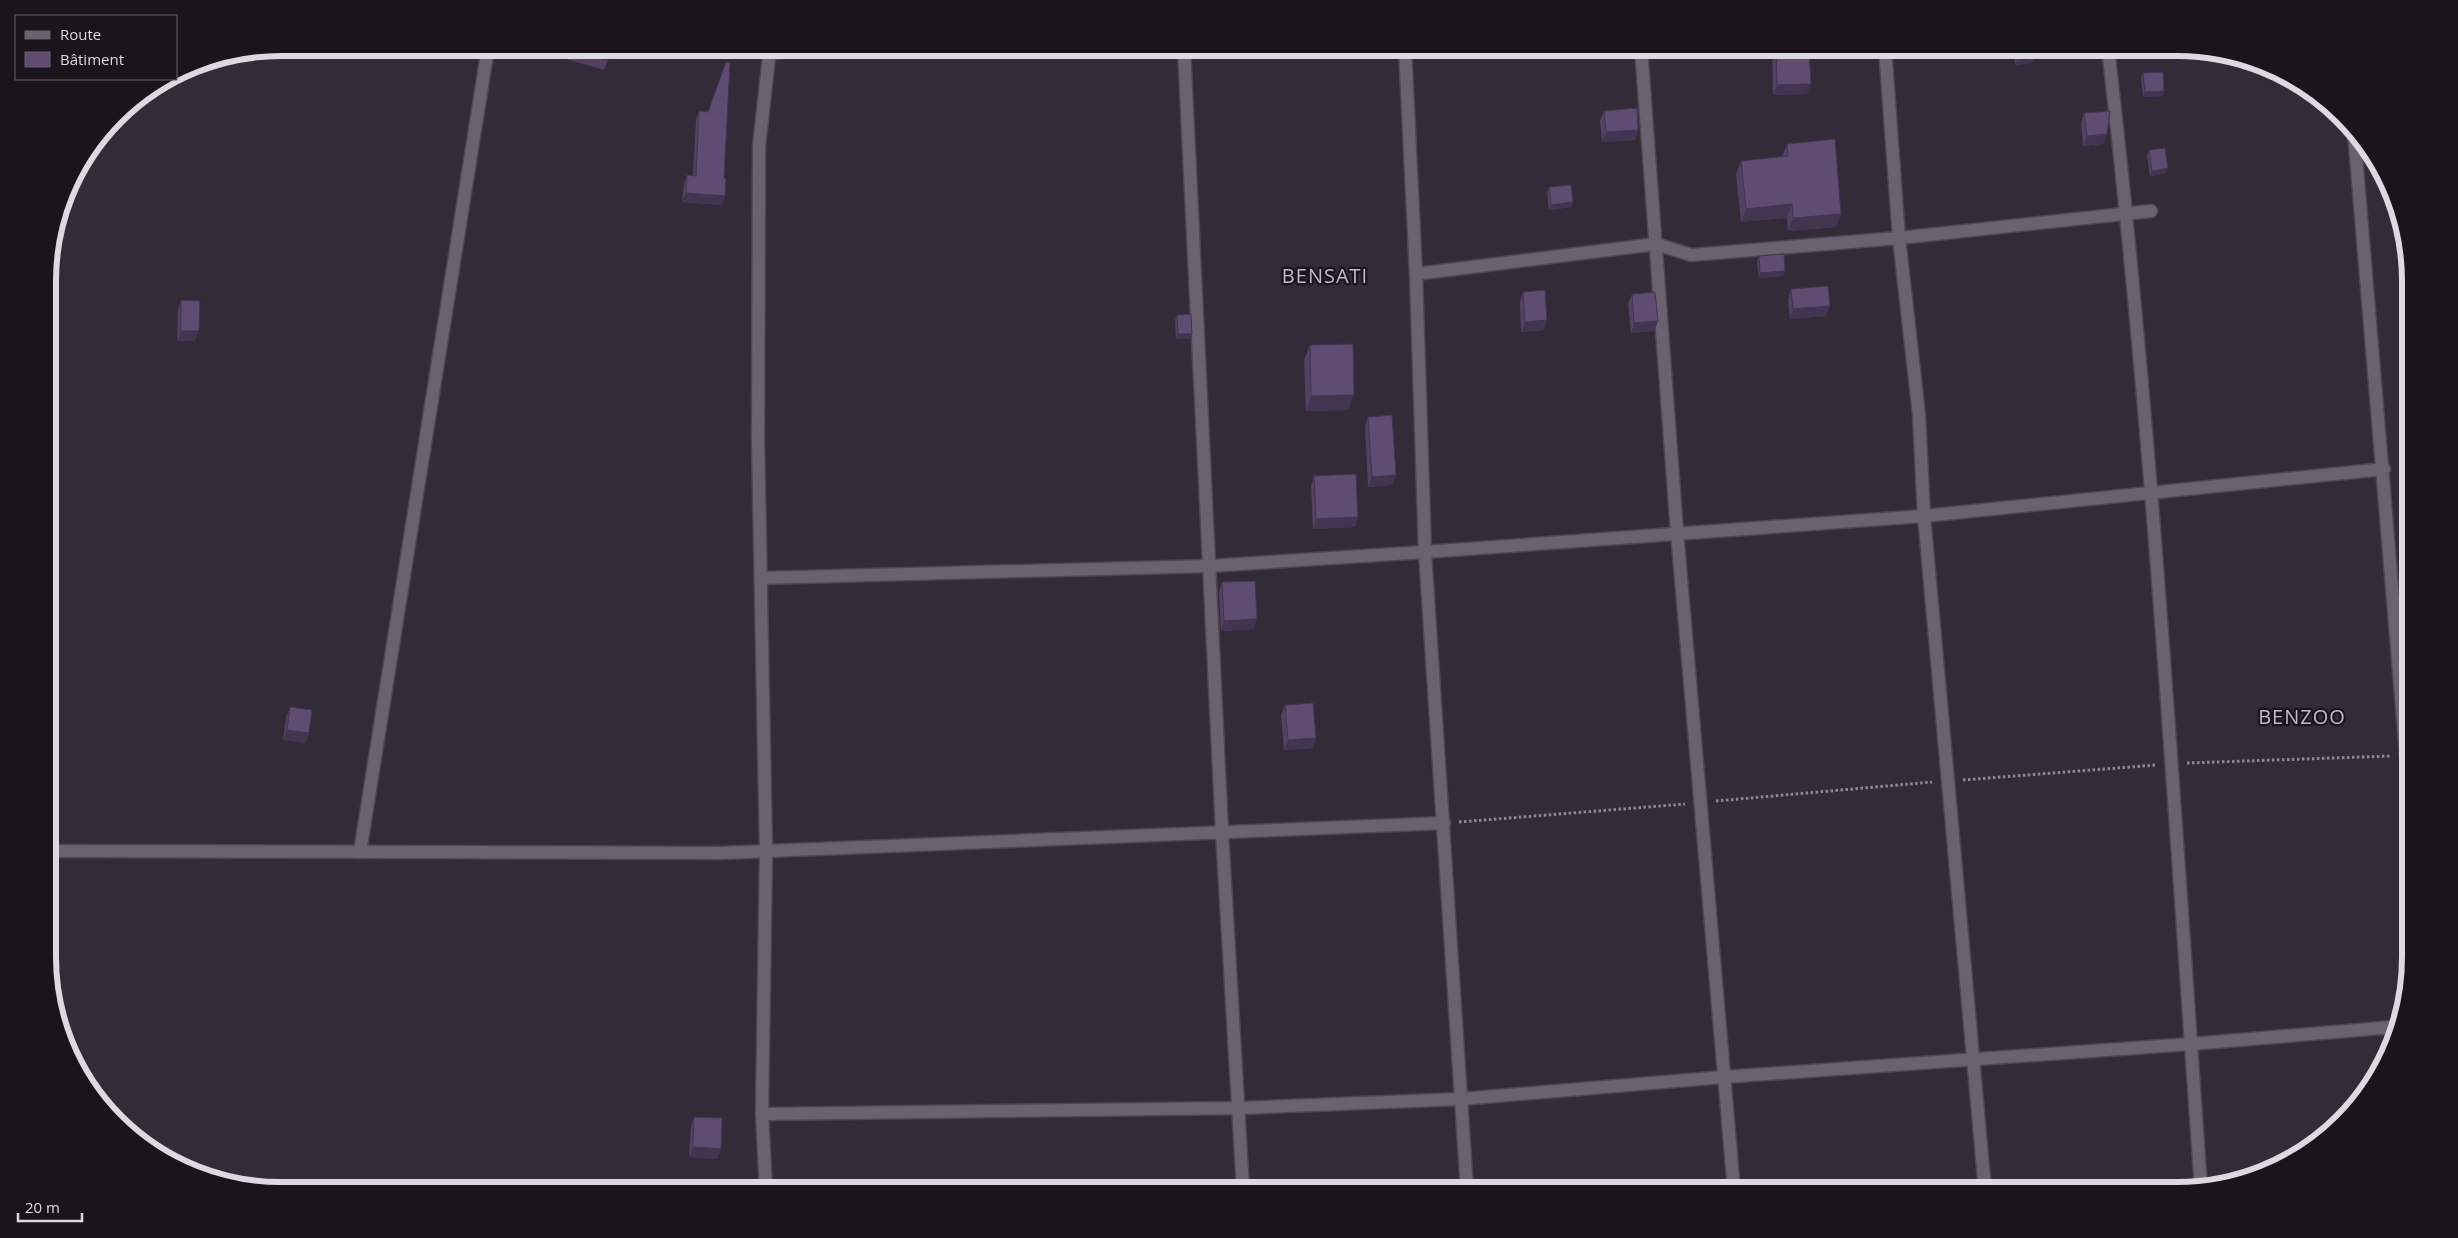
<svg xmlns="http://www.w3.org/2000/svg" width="2458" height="1238" font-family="'Open Sans',sans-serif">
<rect width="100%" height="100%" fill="#322b38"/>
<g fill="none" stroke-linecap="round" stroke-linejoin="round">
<defs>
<g id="minor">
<polyline points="1184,48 1222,832 1243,1190"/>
<polyline points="1641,48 1677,532 1734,1190"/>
<polyline points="1885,48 1899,238 1919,415 1924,516 1985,1190"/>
<path d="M 2108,48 C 2152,426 2174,808 2201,1188"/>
<polyline points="770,53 824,48"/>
<polyline points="2354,132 2410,803"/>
<polyline points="1416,274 1656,244 1691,255 1899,238 2151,211"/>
<polyline points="761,578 1209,566 1425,552 1924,516 2384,469"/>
<polyline points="49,851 721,853 1444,823"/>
<polyline points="360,852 488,48"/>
<polyline points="762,1114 1239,1108 1461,1099 1724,1077 2191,1044 2394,1027"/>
<polyline points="766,1190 762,1114 766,851 758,441 759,146 770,48"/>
</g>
<polyline id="tertiary" points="1405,48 1416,274 1425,552 1467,1190"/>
</defs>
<!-- minor casing -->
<use href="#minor" stroke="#4c4751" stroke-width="15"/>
<!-- tertiary casing -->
<use href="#tertiary" stroke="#4c4751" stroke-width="15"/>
<!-- path -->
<g stroke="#8e8993" stroke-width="3" stroke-dasharray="2.5 2.5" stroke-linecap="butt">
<polyline points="2187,763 2391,756"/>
<polyline points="1963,780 2156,765"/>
<polyline points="1716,801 1932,782"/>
<polyline points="1459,822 1685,804"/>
</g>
<!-- minor -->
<use href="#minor" stroke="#696270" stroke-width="12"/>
<!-- tertiary -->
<use href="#tertiary" stroke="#696270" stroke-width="12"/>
</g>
<!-- wall -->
<g fill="#534063">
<polygon points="547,48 610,48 608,60 604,70 546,53"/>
<polygon points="1316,48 1342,48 1339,56 1317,58"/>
<polygon points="1772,48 1809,48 1807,94 1773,95 1772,49"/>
<polygon points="2014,48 2033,48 2032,63 2015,65"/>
<polygon points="2143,73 2164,91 2163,96 2143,97 2141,78"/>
<polygon points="699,111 722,205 682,202 684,184 687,175 693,175 696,120"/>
<polygon points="1604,111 1638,130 1635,140 1602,142 1600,121"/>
<polygon points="2084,113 2103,144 2083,146 2081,123"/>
<polygon points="1787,144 1836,227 1788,231 1787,218 1741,222 1736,174 1741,161 1782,157"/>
<polygon points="2149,150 2168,168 2166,173 2150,176 2147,155"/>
<polygon points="1549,187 1573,202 1571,207 1549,210 1547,192"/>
<polygon points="1759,256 1783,276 1759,278 1757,261"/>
<polygon points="1791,289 1826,316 1790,319 1788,299"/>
<polygon points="1523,292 1544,330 1521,332 1520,302"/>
<polygon points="1632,294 1658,321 1654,331 1631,333 1628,304"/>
<polygon points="181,300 195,341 177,341 178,310"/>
<polygon points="1177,315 1190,339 1176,339 1175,320"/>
<polygon points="1310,345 1348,410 1306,411 1304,360"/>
<polygon points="1368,417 1396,475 1392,485 1368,487 1365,427"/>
<polygon points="1314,476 1358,517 1355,527 1313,529 1311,486"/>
<polygon points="1222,582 1254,629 1221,631 1219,592"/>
<polygon points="1285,705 1313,748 1284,750 1281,715"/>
<polygon points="290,707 306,743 283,740 286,717"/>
<polygon points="694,1117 717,1159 689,1157 691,1127"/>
</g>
<!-- shaded-wall -->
<g fill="#433450">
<polygon points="1321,48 1342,48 1339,56 1317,58"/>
<polygon points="2034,58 2032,63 2015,65 2017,60"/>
<polygon points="1811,84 1807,94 1773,95 1777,85"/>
<polygon points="2164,91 2163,96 2143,97 2145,92"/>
<polygon points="1638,130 1635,140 1602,142 1606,132"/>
<polygon points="2107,134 2103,144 2083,146 2087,136"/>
<polygon points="2168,168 2166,173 2150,176 2152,171"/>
<polygon points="686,193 725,196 722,205 682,202"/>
<polygon points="1573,202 1571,207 1549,210 1551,205"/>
<polygon points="1792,204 1787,218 1741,222 1746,209"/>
<polygon points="1841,214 1836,227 1788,231 1793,218"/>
<polygon points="1785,271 1783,276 1759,278 1760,273"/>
<polygon points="1830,306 1826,316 1790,319 1793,309"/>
<polygon points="1547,320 1544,330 1521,332 1525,322"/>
<polygon points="1658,321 1654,331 1631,333 1634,323"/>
<polygon points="181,331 199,331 195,341 177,341"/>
<polygon points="1178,334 1192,334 1190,339 1176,339"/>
<polygon points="1354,395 1348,410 1306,411 1311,396"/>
<polygon points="1396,475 1392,485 1368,487 1372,477"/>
<polygon points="1358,517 1355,527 1313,529 1316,519"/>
<polygon points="1257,619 1254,629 1221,631 1224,621"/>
<polygon points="287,730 309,733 306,743 283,740"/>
<polygon points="1316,738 1313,748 1284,750 1288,740"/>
<polygon points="693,1147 721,1149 717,1159 689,1157"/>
</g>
<!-- building -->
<g fill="#604b73" stroke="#433450">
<polygon points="565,48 610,48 608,60"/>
<polygon points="1776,48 1809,48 1811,84 1777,85"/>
<polygon points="2016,48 2033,48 2034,58 2017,60"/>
<polygon points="726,62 730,63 724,178 726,178 725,196 686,193 687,175 696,176 699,111 708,112"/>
<polygon points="2163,72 2164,91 2145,92 2143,73"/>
<polygon points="1637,108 1638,130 1606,132 1604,111"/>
<polygon points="2110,111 2107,134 2087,136 2084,113"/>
<polygon points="1835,139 1841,214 1793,218 1792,204 1746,209 1741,161 1788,156 1787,144"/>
<polygon points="2165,148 2168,168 2152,171 2149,150"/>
<polygon points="1571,185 1573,202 1551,205 1549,187"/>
<polygon points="1784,254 1785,271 1760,273 1759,256"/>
<polygon points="1828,286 1830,306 1793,309 1791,289"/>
<polygon points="1545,290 1547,320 1525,322 1523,292"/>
<polygon points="1655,292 1658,321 1634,323 1632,294"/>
<polygon points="181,300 200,301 199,331 181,331"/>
<polygon points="1191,314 1192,334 1178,334 1177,315"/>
<polygon points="1353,344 1354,395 1311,396 1310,345"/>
<polygon points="1392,415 1396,475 1372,477 1368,417"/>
<polygon points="1356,474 1358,517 1316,519 1314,476"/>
<polygon points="1255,581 1257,619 1224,621 1222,582"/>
<polygon points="1313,703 1316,738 1288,740 1285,705"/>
<polygon points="290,707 312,710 309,733 287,730"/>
<polygon points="694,1117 722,1118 721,1149 693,1147"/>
</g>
<g text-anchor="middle" stroke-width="4.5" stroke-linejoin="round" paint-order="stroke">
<!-- quarter labels -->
<g font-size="20" letter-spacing="1" fill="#c2baca" stroke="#18151b">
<text x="1325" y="283">BENSATI</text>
<text x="2302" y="724">BENZOO</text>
</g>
</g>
<!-- crop -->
<path d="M0 0H2458V1238H0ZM281 56H2177A225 225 0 0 1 2402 281V957A225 225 0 0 1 2177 1182H281A225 225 0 0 1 56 957V281A225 225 0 0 1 281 56Z" fill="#18151b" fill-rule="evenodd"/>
<path fill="none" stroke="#dcd9e1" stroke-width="6" d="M281 56H2177A225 225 0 0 1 2402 281V957A225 225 0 0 1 2177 1182H281A225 225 0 0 1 56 957V281A225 225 0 0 1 281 56Z"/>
<!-- legend -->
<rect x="15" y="15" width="162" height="65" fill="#18151b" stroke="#66636a"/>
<rect x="25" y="31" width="25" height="8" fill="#696270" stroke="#66636a"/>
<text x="60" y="40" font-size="15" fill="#dcd9e1">Route</text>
<rect x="25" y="52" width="25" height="15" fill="#604b73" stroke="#66636a"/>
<text x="60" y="65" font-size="15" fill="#dcd9e1">Bâtiment</text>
<!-- scale -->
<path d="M18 1213v8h64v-8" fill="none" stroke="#dcd9e1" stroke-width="2.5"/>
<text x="25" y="1213" font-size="15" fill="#dcd9e1" stroke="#18151b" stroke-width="4" paint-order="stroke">20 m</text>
</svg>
